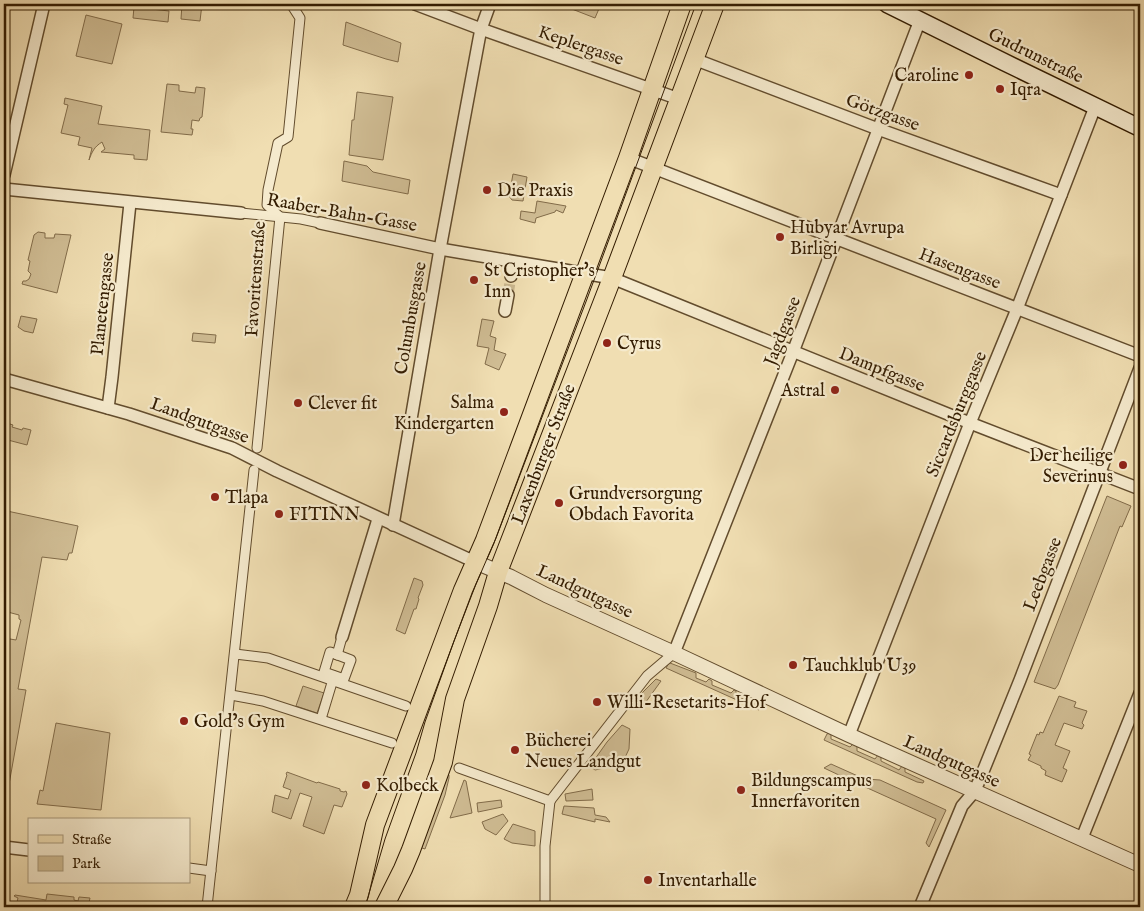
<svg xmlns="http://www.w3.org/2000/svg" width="1144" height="911" font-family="'IM FELL English',serif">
<rect width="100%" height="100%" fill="#f0deb2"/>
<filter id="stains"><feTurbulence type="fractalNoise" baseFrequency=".004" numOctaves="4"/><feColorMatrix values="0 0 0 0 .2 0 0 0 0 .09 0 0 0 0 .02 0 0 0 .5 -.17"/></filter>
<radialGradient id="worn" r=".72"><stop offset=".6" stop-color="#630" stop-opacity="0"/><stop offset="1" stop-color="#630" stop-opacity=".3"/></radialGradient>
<!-- green -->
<g fill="#d0bd94" stroke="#826c4a">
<polygon points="182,4 202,4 200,21 181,19"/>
<polygon points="559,4 584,4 591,7 592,4 601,4 595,18"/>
<polygon points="134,7 169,11 168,22 133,18"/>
<polygon points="86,15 122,24 112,64 76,56"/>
<polygon points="346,22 401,43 398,62 386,59 343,45"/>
<polygon points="167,84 179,85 179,91 195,93 196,87 205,88 202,117 200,118 199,121 192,120 191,129 193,129 192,135 161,132"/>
<polygon points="357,92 393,97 383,160 349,155 352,120 354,120"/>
<path d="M 65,98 L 102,106 L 98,124 L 150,130 L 147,160 L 134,159 L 134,155 L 101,152 L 105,149 L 102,142 C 94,147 92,152 89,160 L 92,148 L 78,145 L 80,137 L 61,133 L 68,105 L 64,104 Z"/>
<polygon points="344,161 367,166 373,172 410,180 408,194 342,181"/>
<polygon points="513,174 527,177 523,201 512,200 509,196"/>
<polygon points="537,201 566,206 563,213 556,210 555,212 536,218 535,223 520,219 521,211 535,213"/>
<polygon points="38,232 45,233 45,238 54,238 55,234 71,235 57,293 22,284 23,281 26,281 29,279 31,274 28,271 30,261 28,260 34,235"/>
<polygon points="21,316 37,319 33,333 24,331 18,327"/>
<polygon points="482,319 494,321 490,336 496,338 494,350 506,354 499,370 485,364 489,348 477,346"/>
<polygon points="193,333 216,335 215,343 192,341"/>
<polygon points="4,422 13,425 12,427 22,430 23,428 31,430 27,445 4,439"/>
<polygon points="1107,496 1131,506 1122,527 1120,526 1058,685 1055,689 1034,682"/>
<polygon points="7,511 78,526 72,553 69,553 67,560 42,557 18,689 26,690 4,812 4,694 8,678 5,677 6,674 4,673 4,638 16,640 21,620 19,619 19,615 4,611 4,514 6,514"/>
<polygon points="414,578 422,581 423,585 418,598 419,599 416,609 414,609 405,634 396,630"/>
<polygon points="669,663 670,663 696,673 696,678 706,682 709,679 712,681 712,685 731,693 734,690 736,691 736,696 755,704 757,702 761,703 759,710 666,668"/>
<polygon points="656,679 661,681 643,706 637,702 641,694"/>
<polygon points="303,686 324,693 317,713 296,706"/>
<polygon points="1059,696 1076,702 1074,707 1087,711 1082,723 1084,725 1082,729 1064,723 1055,745 1070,751 1063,768 1067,770 1062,782 1045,775 1046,771 1041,768 1041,766 1028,760 1031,755 1029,754 1037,734 1039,735 1040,732 1043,733"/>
<polygon points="56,723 110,733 101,810 37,804 40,790 43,791"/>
<polygon points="622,725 630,729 629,749 622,764 595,770 590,766 607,742"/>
<polygon points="829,733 831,735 831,739 850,747 853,744 857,746 857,751 875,759 878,755 881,757 881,761 899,770 902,766 905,768 905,772 924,781 923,783 917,782 824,740 827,734"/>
<polygon points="831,764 860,777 858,784 824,768"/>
<polygon points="287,772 317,783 318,782 340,789 340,791 344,792 346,791 347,794 342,807 334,805 324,834 303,826 312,797 300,793 291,819 272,812 275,795 288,799 291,790 283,787 287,775 286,774"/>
<polygon points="446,774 449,775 449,778 445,795 425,849 419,847"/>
<polygon points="866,779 880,780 946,810 929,847 926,843 936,819 863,786"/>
<polygon points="464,780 466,781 472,813 450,818"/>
<polygon points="592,789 593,800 566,801 565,794"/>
<polygon points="501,800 502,807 478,812 477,803"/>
<polygon points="564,806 594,808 595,815 606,817 610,822 595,819 595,822 562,814"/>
<polygon points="503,814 508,821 496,835 485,829 482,822"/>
<polygon points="513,824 535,831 535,846 512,843 504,839"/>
<polygon points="47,894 74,897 74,900 78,901 79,897 90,898 88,907 18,907 19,903 17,902 18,898 14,896 15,895 46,900"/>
</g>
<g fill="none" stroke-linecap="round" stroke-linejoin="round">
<!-- minor-tunnel -->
<polyline stroke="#cab78f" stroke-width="11" stroke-dasharray="11 5.5" stroke-linecap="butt" points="508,295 511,276"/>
<defs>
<g id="pedestrian">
<polyline points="241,213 301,219 320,223"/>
<polyline points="257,448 280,217 267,205 268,190 278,143 288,137 300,18 291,4"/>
<polygon points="330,652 351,660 344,679 324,672"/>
<polyline points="235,654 268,658 406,706"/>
<polyline points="337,655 342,637"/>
<polyline points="231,695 263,701 392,743"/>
<polyline points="321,719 334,676"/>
<polyline points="459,768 550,801"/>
<polyline points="550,801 647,676 674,653"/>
<polyline points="189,868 211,871"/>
<polyline points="207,907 254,470"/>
<polyline points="545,907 545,846 550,801"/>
</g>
<g id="minor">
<polyline points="415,4 481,29 679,99"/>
<polyline points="694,59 878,129 1061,195"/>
<polyline points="628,158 1140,356"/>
<polyline points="4,175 44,4"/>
<polyline points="4,189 241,213"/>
<polyline points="320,223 440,249 612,278 970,423 1140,489"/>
<polyline points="511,276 513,262"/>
<polyline points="505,311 508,295"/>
<polyline points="4,379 129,414 232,448 277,471 475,562"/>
<polyline points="108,408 112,377 130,203"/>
<polyline points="393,525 440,249 479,39 481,29 490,4"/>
<polyline points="342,637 378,519"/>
<polyline points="674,653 793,352 920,20"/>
<polyline points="849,735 970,423 1017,309 1095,107"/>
<polyline points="1082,838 1140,693"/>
<polyline points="4,847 29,850"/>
<polyline points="920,907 962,806 974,792 980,779 1020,680 1140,368"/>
</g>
<polyline id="tertiary" points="475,562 511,577 546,595 674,653 849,735 1140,865"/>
<polyline id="secondary" points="887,4 1004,62 1140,128"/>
<g id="primary">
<polyline points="354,907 359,895 375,825 463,590 485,540 628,158 682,4"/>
<polyline points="384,907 403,869 411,850 443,762 455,699 488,606 498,572 612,278 715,4"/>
</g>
</defs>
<!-- pedestrian casing -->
<use href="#pedestrian" stroke="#624c2d" stroke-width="11"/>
<!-- minor casing -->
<use href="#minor" stroke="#624c2d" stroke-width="14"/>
<!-- tertiary casing -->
<use href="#tertiary" stroke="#624c2d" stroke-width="16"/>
<!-- secondary casing -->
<use href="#secondary" stroke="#331c01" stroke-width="19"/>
<!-- primary casing -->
<use href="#primary" stroke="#331c01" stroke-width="20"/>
<!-- pedestrian -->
<use href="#pedestrian" stroke="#f5eacd" stroke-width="9"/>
<!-- minor -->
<use href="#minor" stroke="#f5eacd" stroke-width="11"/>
<!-- tertiary -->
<use href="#tertiary" stroke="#f5eacd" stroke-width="14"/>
<!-- secondary -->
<use href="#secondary" stroke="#f5eacd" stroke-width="16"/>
<!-- primary -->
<use href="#primary" stroke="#f0deb2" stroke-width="18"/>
<!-- tram -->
<polyline stroke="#331c01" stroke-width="1" points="365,907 385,839 416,753 425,722 454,641 476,584 496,538 587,299 696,4"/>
</g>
<!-- markers -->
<g fill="#8f2418" stroke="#f5eacd" stroke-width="2">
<circle cx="969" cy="75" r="5"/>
<circle cx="1000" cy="89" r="5"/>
<circle cx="487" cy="190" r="5"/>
<circle cx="780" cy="237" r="5"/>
<circle cx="474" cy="280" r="5"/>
<circle cx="607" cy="343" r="5"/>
<circle cx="835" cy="390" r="5"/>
<circle cx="298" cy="403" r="5"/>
<circle cx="504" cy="412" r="5"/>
<circle cx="1123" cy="465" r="5"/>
<circle cx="215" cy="497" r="5"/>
<circle cx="559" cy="503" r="5"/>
<circle cx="279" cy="514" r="5"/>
<circle cx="793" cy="665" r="5"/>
<circle cx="597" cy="702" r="5"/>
<circle cx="184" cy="721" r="5"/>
<circle cx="515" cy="750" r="5"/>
<circle cx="366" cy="785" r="5"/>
<circle cx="741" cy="790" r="5"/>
<circle cx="648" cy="880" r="5"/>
</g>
<g text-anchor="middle" stroke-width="4.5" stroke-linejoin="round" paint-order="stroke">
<!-- street labels -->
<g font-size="18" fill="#331c01" stroke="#f5eacd">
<text transform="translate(581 45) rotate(19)" y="6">Keplergasse</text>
<text transform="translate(1036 55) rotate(26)" y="6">Gudrunstraße</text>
<text transform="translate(883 112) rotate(20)" y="6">Götzgasse</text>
<text transform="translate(342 212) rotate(10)" y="6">Raaber-Bahn-Gasse</text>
<text transform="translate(960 268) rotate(21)" y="6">Hasengasse</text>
<text transform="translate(255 279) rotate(-86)" y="6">Favoritenstraße</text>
<text transform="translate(102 304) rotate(-84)" y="6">Planetengasse</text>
<text transform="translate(410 318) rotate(-80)" y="6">Columbusgasse</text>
<text transform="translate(782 331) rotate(-69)" y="6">Jagdgasse</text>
<text transform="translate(882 369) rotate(22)" y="6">Dampfgasse</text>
<text transform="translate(956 414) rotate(-68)" y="6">Siccardsburggasse</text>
<text transform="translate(200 420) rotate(20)" y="6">Landgutgasse</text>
<text transform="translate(543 454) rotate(-69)" y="6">Laxenburger Straße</text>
<text transform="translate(1042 574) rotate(-69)" y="6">Leebgasse</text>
<text transform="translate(585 591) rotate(25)" y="6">Landgutgasse</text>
<text transform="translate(952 761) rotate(24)" y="6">Landgutgasse</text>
</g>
<!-- poi labels -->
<g font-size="18" fill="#331c01" stroke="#f5eacd" text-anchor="start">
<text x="959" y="81" text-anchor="end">Caroline</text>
<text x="1010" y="95">Iqra</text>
<text x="497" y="196">Die Praxis</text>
<text x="790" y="233">Hubyar Avrupa<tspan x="790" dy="21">Birligi</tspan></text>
<text x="484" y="276">St Cristopher's<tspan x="484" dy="21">Inn</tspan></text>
<text x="617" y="349">Cyrus</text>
<text x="825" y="396" text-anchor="end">Astral</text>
<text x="494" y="408" text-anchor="end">Salma<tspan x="494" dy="21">Kindergarten</tspan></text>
<text x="308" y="409">Clever fit</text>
<text x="1113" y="461" text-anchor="end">Der heilige<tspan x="1113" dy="21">Severinus</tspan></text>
<text x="569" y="499">Grundversorgung<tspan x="569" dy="21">Obdach Favorita</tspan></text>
<text x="225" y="503">Tlapa</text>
<text x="289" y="520">FITINN</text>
<text x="803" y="671">Tauchklub U39</text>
<text x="607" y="708">Willi-Resetarits-Hof</text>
<text x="194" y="727">Gold’s Gym</text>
<text x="525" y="746">Bücherei<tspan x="525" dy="21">Neues Landgut</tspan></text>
<text x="751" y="786">Bildungscampus<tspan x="751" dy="21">Innerfavoriten</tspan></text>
<text x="376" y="791">Kolbeck</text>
<text x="658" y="886">Inventarhalle</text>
</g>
</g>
<!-- margin -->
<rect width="1144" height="911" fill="none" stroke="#f0deb2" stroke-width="20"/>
<rect x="5" y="5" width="1134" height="901" fill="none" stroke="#331c01" stroke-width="2.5"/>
<rect x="10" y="10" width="1124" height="891" fill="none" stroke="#331c01"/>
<!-- legend -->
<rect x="28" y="818" width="162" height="65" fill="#f5eacd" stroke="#a7987b"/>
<rect x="38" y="835" width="25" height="8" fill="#f0deb2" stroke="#a7987b"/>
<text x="72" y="844" font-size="15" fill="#331c01">Straße</text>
<rect x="38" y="856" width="25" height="15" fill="#d0bd94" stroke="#a7987b"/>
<text x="72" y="868" font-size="15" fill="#331c01">Park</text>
<rect width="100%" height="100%" filter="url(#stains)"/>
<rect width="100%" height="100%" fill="url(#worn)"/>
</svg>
